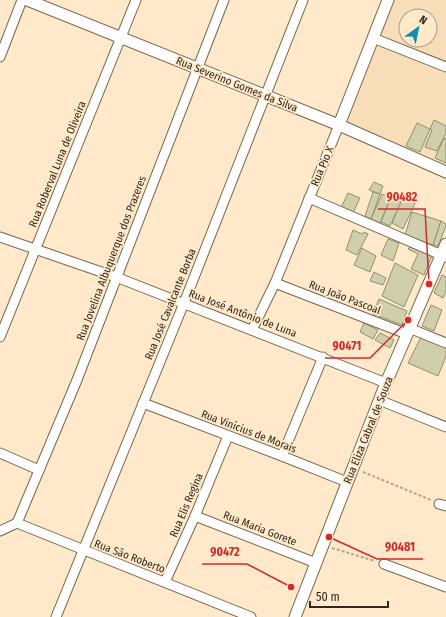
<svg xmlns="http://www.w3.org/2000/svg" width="446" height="617" font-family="'Fira Sans Condensed',sans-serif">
<rect width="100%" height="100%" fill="#ffe9ca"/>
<!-- built -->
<path fill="#f7ddb8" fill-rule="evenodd" d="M 393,0 L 446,0 L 446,168 L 342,124 ZM 406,16 L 430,16 L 430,40 L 406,40 Z"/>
<!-- building -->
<g fill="#d0cfac" stroke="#91906f">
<polygon points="434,120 446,126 446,133 437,151 425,147 432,130 430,129"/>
<polygon points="417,123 430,129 420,152 406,146"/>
<polygon points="444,138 446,139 446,163 435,158"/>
<polygon points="374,182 383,186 380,194 369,190"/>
<polygon points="373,192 380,194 371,219 365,216"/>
<polygon points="348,193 360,198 353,213 341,208"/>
<polygon points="382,194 391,197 380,223 371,219"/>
<polygon points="404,194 417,199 403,229 392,223"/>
<polygon points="391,197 401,202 390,226 381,222"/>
<polygon points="412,212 441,221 433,245 405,235"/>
<polygon points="441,221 446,224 446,226 438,246 433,245"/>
<polygon points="353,230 362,234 364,232 368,234 357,255 346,250"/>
<polygon points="388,239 399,243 393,261 381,255"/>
<polygon points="410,247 432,255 424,275 411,269 418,254 408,249"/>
<polygon points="362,248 376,256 370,272 354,265"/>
<polygon points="395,263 418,275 404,307 382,296"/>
<polygon points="374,272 386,278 383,285 370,281"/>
<polygon points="442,275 446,277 446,292 443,298 434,293"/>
<polygon points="379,299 407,311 402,325 373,314"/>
<polygon points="431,305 442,310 434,331 422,326"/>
<polygon points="364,323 378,330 373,339 360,332"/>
<polygon points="380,333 394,340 390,348 375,340"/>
<polygon points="421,337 446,347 446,356 438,376 408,363"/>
</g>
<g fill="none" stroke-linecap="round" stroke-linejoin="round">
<defs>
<g id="minor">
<polyline points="373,38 446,67"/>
<polyline points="0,57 22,0"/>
<polyline points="309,198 446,257"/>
<polyline points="0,237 116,277 386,383"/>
<polyline points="275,283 407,334"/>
<polyline points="409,328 446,343"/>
<polyline points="252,330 275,283 339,125"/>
<polyline points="0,337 136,0"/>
<polyline points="379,400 446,427"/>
<polyline points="143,403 282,456 347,482"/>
<polyline points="0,453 39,470"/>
<polyline points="282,456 323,357"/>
<polyline points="439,504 446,506"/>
<polyline points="195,516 316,563"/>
<polyline points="17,523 77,380 224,0"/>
<polyline points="0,531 17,523 251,617"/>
<polyline points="384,564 446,587"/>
<polyline points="165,582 195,516 228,436"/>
<polyline points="56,617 184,303 303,0"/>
</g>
<g id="tertiary">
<polyline points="27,0 339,125 446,172"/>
<polyline points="339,125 388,0"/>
<polyline points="295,617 386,383 446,244"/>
</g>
</defs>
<!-- minor casing -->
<use href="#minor" stroke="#776549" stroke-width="11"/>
<!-- tertiary casing -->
<use href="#tertiary" stroke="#776549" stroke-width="13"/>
<!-- path -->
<g stroke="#b6a58d" stroke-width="2" stroke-dasharray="3 2" stroke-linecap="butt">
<polyline points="363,472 431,500"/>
<polyline points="332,548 375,561"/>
</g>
<!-- minor -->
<use href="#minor" stroke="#fff" stroke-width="9"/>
<!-- tertiary -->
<use href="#tertiary" stroke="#fff" stroke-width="11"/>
</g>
<g text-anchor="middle" stroke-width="3.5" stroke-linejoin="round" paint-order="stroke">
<!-- street labels -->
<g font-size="11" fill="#31291d" stroke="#ffe9ca">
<text transform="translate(237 84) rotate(22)" y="4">Rua Severino Gomes da Silva</text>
<text transform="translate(57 164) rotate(-68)" y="4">Rua Roberval Luna de Oliveira</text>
<text transform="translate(322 166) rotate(-67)" y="4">Rua Pio X</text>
<text transform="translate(111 258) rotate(-69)" y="4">Rua Jovelina Albuquerque dos Prazeres</text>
<text transform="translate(345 297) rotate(21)" y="4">Rua João Pascoal</text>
<text transform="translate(170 304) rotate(-68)" y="4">Rua José Cavalcante Borba</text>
<text transform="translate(243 313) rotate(21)" y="4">Rua José Antônio de Luna</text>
<text transform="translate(368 430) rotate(-68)" y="4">Rua Eliza Cabral de Souza</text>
<text transform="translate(249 431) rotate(21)" y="4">Rua Vinícius de Morais</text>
<text transform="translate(186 505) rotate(-67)" y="4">Rua Elis Regina</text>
<text transform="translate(260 528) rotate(21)" y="4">Rua Maria Gorete</text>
<text transform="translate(130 556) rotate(21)" y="4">Rua São Roberto</text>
</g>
</g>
<!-- callouts -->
<path fill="none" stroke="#d62828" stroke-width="1.5" d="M429 284L425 209H378M408 320L370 358H325M329 537L377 559H423M291 587L247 564H202"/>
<g fill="#d62828" stroke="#ffe9ca" stroke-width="1.5">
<circle cx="429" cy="284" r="4"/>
<circle cx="408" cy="320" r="4"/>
<circle cx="329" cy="537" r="4"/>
<circle cx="291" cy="587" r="4"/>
</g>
<g font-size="12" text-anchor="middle" font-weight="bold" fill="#d62828" stroke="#ffe9ca" stroke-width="3.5" stroke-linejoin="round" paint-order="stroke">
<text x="402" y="201">90482</text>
<text x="347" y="350">90471</text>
<text x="400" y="551">90481</text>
<text x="225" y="556">90472</text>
</g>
<!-- north arrow -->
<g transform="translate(418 28) rotate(33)"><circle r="19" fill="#ffe9ca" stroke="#ad9c85"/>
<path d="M0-3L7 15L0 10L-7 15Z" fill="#0f8eae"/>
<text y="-6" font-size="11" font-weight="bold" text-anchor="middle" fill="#31291d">N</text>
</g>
<!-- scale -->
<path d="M310 601v6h78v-6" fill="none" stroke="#31291d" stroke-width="2"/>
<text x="316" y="601" font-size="12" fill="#31291d" stroke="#ffe9ca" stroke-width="3" paint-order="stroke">50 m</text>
</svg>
